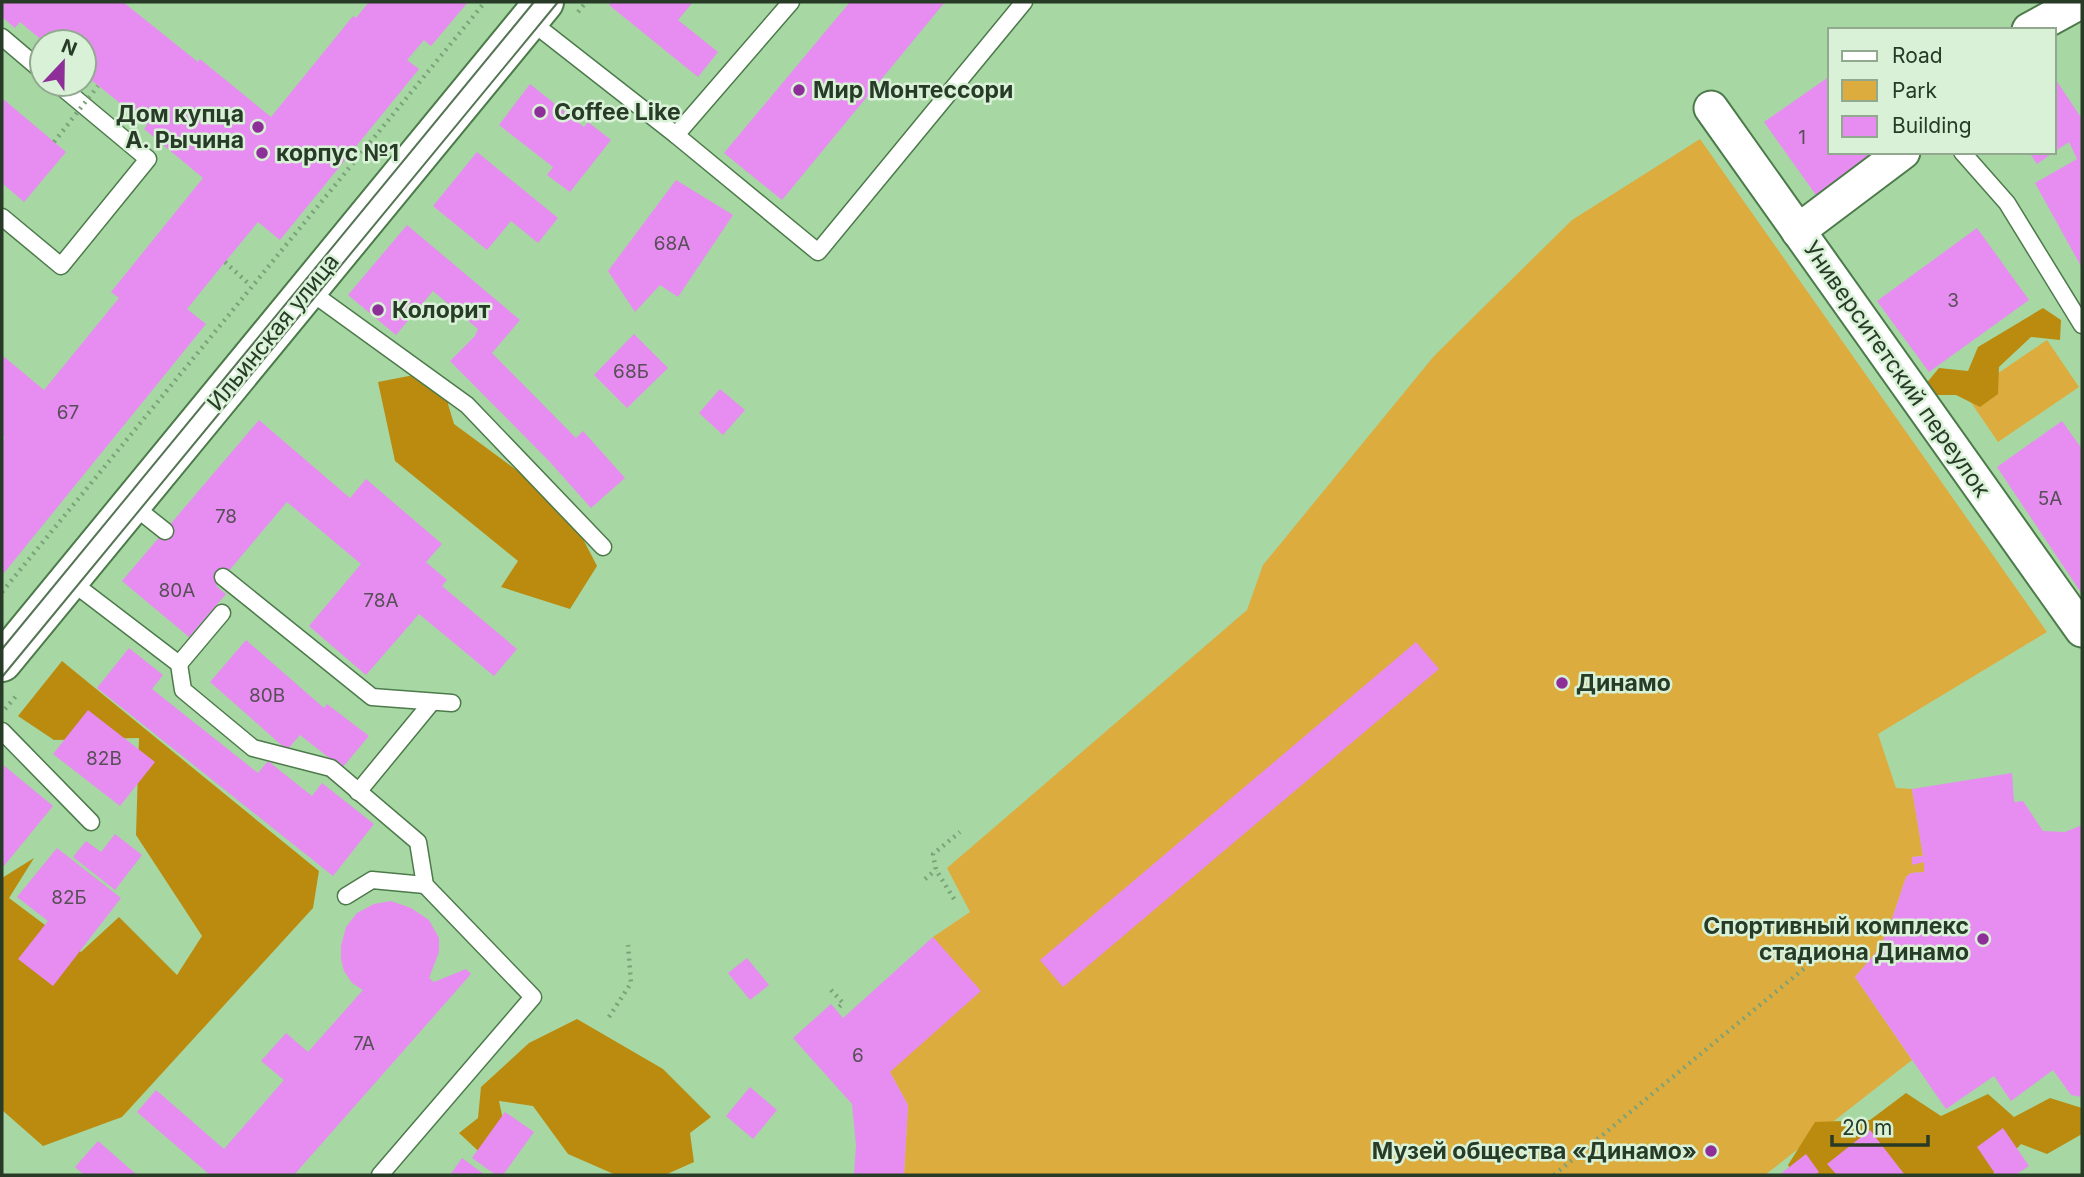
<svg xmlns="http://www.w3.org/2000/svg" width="2084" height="1177" font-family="Inter,sans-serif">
<rect width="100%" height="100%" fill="#a7d8a4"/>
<!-- green -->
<g fill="#ddac3e">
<polygon points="1700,139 2047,632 1878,734 1896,788 1912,789 1923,856 1912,857 1912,864 1924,862 1924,872 1911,873 1906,877 1889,928 1878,950 1855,977 1912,1060 1765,1175 904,1175 908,1105 890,1072 933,937 970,912 947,868 1247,610 1263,565 1434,356 1572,220"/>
<polygon points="2047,340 2079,387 1998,442 1966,395"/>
</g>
<!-- forest -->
<g fill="#ba8b0e">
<polygon points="2043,308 2061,320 2060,340 2031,337 1999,367 1998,394 1980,407 1956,395 1935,395 1924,386 1939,368 1968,371 1978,347"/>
<polygon points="419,374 450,398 448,404 454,424 530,480 583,539 597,566 570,609 501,587 518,561 395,461 378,382"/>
<polygon points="62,661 319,871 313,908 122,1117 43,1146 2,1110 2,878 34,858 9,898 81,952 119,917 177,975 202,936 136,835 139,738 54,740 18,716"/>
<polygon points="577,1019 663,1069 711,1117 690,1133 694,1162 665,1175 616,1175 568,1154 533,1106 499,1101 508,1143 488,1160 459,1133 478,1118 481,1087 529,1043"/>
<polygon points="1906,1093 1941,1116 1988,1094 2014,1117 2050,1098 2082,1108 2082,1134 2047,1154 2021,1144 1992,1175 1869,1175 1868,1173 1857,1175 1793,1175 1788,1165 1815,1122 1870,1120"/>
</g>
<!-- building -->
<g fill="#e78cf0">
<polygon points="2,2 123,2 198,62 200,59 271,117 353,16 356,18 369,2 468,2 431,46 424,40 407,60 419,69 280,240 258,222 225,262 187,309 206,324 4,573 2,571 2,441 5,438 2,435 2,355 44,390 119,298 111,292 203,178 144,129 147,125 84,74 84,42 44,42 20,22 15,28 2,17"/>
<polygon points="611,2 693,2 678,20 718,52 698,77 609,5"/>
<polygon points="850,2 945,2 782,200 724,153"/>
<polygon points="1830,76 1830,152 1877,152 1816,195 1764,122"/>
<polygon points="2054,77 2082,119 2082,268 2035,183 2077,159 2069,142 2054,152"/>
<polygon points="530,84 584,127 588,122 611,140 570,192 547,175 553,167 499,125"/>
<polygon points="2,98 66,152 24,202 2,183"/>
<polygon points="477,152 558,218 538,243 511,221 487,250 433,206"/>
<polygon points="2029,152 2054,152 2037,164"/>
<polygon points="676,180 733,215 678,297 660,285 635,312 608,271"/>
<polygon points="407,225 520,320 492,353 576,438 583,431 625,478 591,508 549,461 450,361 475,336 478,329 433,291 396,335 348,295"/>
<polygon points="1977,228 2029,300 1929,372 1877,301"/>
<polygon points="634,334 668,368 627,408 594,375"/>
<polygon points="720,389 745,410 723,435 699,413"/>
<polygon points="259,420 350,498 366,479 442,544 426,562 447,580 442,586 517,649 494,676 419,614 366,675 309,626 361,564 287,502 216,586 226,594 189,637 122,581"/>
<polygon points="2062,421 2082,449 2082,594 1997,467"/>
<polygon points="246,640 324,708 327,704 369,736 342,768 300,735 287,750 210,682"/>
<polygon points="1416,642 1439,669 1063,987 1040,960"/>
<polygon points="129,648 163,675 152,689 258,773 268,761 312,796 322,783 374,824 333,876 97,688"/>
<polygon points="88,710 155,762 120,806 53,754"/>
<polygon points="2,764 53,806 4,866 2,864"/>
<polygon points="2012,773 2014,802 2023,801 2043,831 2065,832 2082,825 2082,1097 2071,1095 2053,1070 2011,1101 1994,1076 1946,1109 1855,977 1878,950 1889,928 1906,877 1911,873 1924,872 1924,862 1912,865 1912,857 1923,856 1912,789"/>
<polygon points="115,834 142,855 115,890 73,857 86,841 101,852"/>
<polygon points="57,848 121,898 53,986 18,959 48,921 17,897"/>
<polygon points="391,901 411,908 429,920 439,938 439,952 429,978 434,982 466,969 471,974 294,1175 210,1175 137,1112 156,1090 224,1149 284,1080 261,1061 286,1033 308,1052 363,990 352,983 344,971 341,959 341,946 346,927 357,913 374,904"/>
<polygon points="933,937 981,991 890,1072 908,1105 904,1175 854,1175 856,1145 852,1104 793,1038 831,1004 843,1018"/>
<polygon points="747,958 769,985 750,1000 728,973"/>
<polygon points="750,1087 777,1110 753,1139 726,1116"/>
<polygon points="505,1112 534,1132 503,1175 496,1175 472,1158"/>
<polygon points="2003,1128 2029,1166 2015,1175 1996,1175 1977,1147"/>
<polygon points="1870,1130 1905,1175 1837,1175 1827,1164"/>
<polygon points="98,1141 137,1175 84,1175 75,1167"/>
<polygon points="1806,1154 1819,1172 1815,1175 1779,1175"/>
<polygon points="462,1158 485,1175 450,1175"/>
</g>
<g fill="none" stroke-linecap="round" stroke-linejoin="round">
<defs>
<g id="service">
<polyline points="529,20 676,135 818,252 1024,2"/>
<polyline points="2,37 42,71"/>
<polyline points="676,135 791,2"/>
<polyline points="1962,152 2007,203 2082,325"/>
<polyline points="2,217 61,266 148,159 58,84"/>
<polyline points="308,290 467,405 603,547"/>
<polyline points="131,504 165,531"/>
<polyline points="223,577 372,697 452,703"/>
<polyline points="69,580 179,664 183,690 253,748 331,768 418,842 425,885 533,997 380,1175"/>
<polyline points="179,664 222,613"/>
<polyline points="2,731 91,822"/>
<polyline points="358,792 432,702"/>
<polyline points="346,896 372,880 425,885"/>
</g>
<g id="minor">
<polyline points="2029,30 2080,2"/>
<polyline points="1711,108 2082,630"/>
<polyline points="1798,231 1903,152"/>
</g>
<polyline id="tertiary" points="2,662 544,2"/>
</defs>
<!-- service casing -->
<use href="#service" stroke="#4d7a4b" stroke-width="19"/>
<!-- minor casing -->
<use href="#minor" stroke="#4d7a4b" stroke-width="37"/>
<!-- tertiary casing -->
<use href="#tertiary" stroke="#4d7a4b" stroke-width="42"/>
<!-- path -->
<g stroke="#7ba278" stroke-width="4.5" stroke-dasharray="2 5" stroke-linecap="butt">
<polyline points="578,12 586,2"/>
<polyline points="225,262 250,285"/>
<polyline points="2,592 485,2"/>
<polyline points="5,709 17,695"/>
<polyline points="925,879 936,870"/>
<polyline points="954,899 936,870 933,854 960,832"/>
<polyline points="831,990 843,1003 836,1010"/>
<polyline points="609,1017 631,983 628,945"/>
<polyline points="1554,1175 1812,962"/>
</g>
<!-- service -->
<use href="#service" stroke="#fff" stroke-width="16"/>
<!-- minor -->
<use href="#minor" stroke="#fff" stroke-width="33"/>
<!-- tertiary -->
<use href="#tertiary" stroke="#fff" stroke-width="38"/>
<!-- tram -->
<g stroke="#567555" stroke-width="2">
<polyline points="2,649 534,2"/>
<polyline points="2,677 558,2"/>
</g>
<!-- path-bridge -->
<polyline stroke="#7ba278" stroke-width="4.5" stroke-dasharray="2 5" stroke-linecap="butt" points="54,142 98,86"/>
</g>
<!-- markers -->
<g fill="#8e2f99" stroke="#d9f2d7" stroke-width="2.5">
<circle cx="799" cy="90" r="7"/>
<circle cx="540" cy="112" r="7"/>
<circle cx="258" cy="127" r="7"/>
<circle cx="262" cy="153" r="7"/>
<circle cx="378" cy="310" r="7"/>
<circle cx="1562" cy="683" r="7"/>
<circle cx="1983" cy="939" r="7"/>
<circle cx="1711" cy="1151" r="7"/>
</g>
<g text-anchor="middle" stroke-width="5" stroke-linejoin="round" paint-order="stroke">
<!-- number labels -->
<g font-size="19" fill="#574f58">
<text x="1802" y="144">1</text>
<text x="672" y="250">68А</text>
<text x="1953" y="307">3</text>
<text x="631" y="378">68Б</text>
<text x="68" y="419">67</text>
<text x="2050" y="505">5А</text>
<text x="226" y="523">78</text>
<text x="177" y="597">80А</text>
<text x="381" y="607">78А</text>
<text x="267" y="702">80В</text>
<text x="104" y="765">82В</text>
<text x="69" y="904">82Б</text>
<text x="364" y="1050">7А</text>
<text x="858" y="1062">6</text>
</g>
<!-- poi labels -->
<g font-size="23" font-weight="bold" fill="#273b26" stroke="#d9f2d7" text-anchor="start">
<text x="813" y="98">Мир Монтессори</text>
<text x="554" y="120">Coffee Like</text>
<text x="244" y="122" text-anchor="end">Дом купца<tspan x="244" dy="26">А. Рычина</tspan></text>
<text x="276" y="161">корпус №1</text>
<text x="392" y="318">Колорит</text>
<text x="1576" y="691">Динамо</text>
<text x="1969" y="934" text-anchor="end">Спортивный комплекс<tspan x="1969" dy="26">стадиона Динамо</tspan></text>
<text x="1697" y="1159" text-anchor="end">Музей общества «Динамо»</text>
</g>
<!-- street labels -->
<g font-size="23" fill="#273b26" stroke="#d9f2d7">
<text transform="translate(273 332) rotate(-51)" y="8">Ильинская улица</text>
<text transform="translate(1897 369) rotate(55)" y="8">Университетский переулок</text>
</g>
</g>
<!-- border -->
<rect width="2084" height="1177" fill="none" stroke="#273b26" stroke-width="7"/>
<!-- legend -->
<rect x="1828" y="28" width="228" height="126" fill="#d9f2d7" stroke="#92a990" stroke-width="2"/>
<rect x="1842" y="51" width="35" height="10" fill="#ffffff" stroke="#92a990" stroke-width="2"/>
<text x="1892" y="63" font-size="21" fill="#273b26">Road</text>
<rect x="1842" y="80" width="35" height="21" fill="#ddac3e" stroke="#92a990" stroke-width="2"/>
<text x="1892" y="98" font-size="21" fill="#273b26">Park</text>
<rect x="1842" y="116" width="35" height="21" fill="#e78cf0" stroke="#92a990" stroke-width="2"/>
<text x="1892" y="133" font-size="21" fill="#273b26">Building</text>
<!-- north arrow -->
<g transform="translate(63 63) rotate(22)"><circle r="33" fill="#d9f2d7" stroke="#92a990" stroke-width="2"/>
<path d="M0-5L12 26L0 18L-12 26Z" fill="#8e2f99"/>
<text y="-10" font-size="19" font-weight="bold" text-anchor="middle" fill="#273b26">N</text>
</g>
<!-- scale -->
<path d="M1832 1135v10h96v-10" fill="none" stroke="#273b26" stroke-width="3.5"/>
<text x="1842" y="1135" font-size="21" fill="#273b26" stroke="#d9f2d7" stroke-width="5" paint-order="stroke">20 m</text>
</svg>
